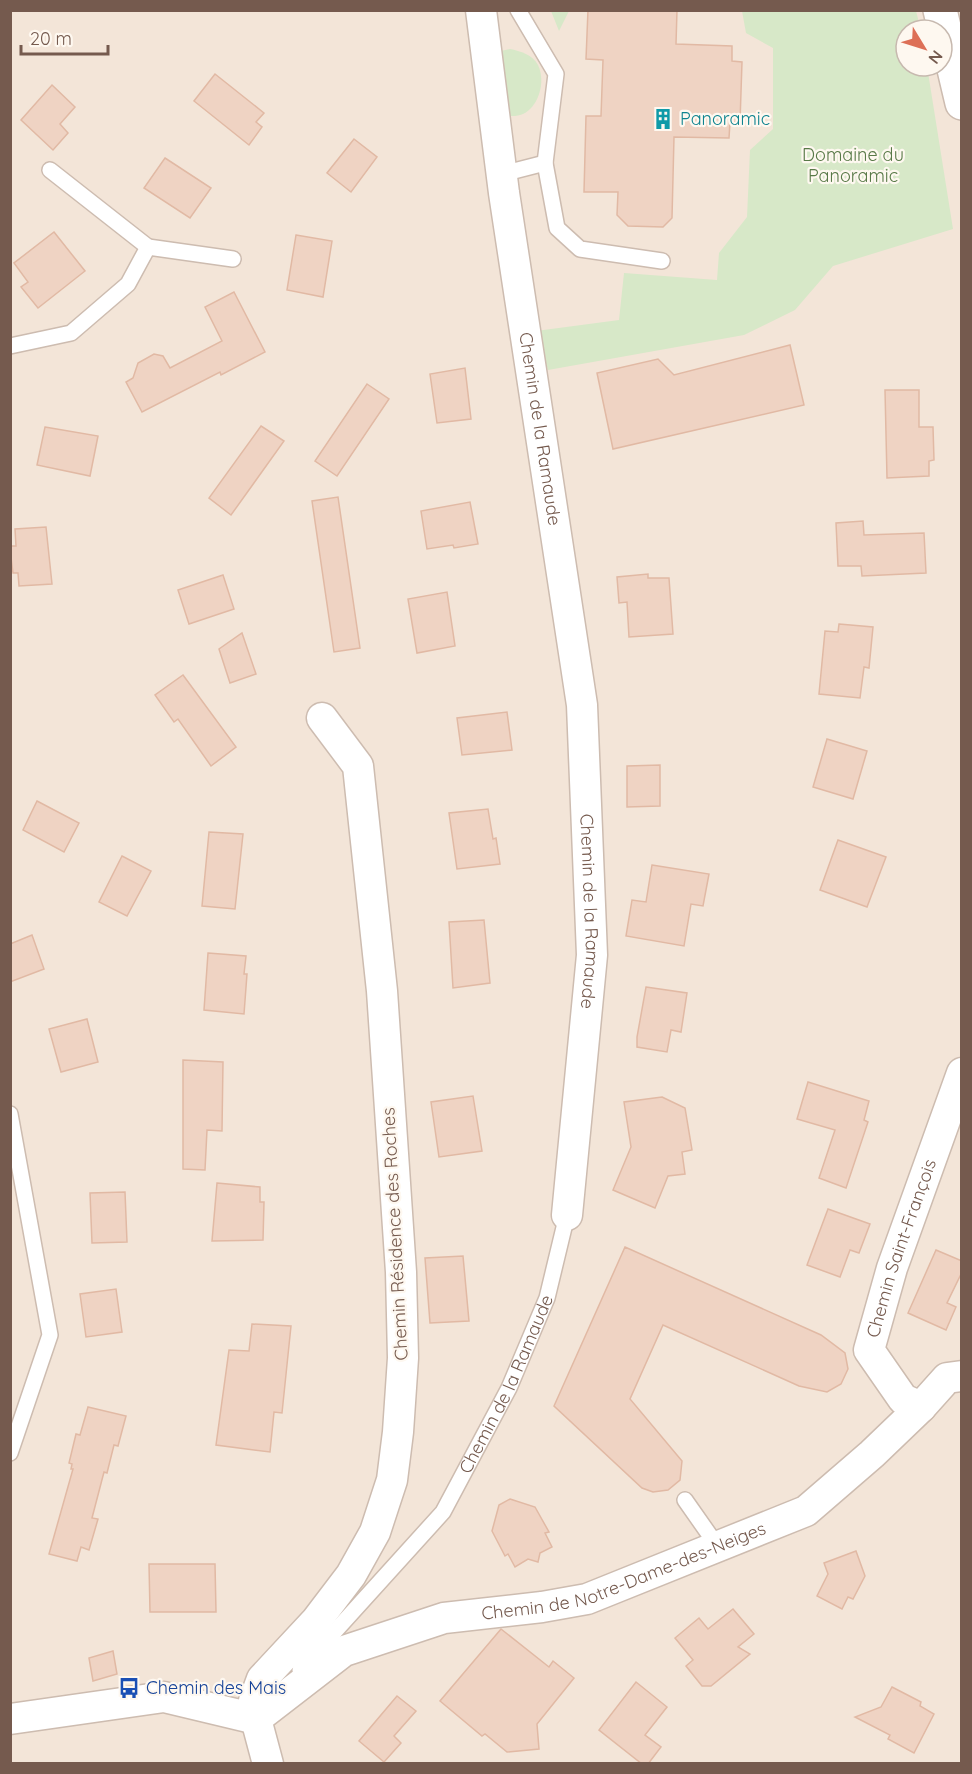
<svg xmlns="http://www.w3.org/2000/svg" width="972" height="1774" font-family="Quicksand,sans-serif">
<rect width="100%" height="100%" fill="#fbf4ea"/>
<!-- residential -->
<path fill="#f3e5d8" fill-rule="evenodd" d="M 11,11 L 961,11 L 961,1763 L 11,1763 ZM 906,30 L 942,30 L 942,66 L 906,66 Z"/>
<!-- green -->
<g fill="#d7e8c8">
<polygon points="551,11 569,11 559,31"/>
<polygon points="742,11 916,11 921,30 906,30 906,66 927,66 953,229 833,266 795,310 744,335 548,370 536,331 619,320 624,273 717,280 719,253 747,217 750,150 773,129 773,48 746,33"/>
<path d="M 510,49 C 520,51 533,55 538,65 C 547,83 537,114 515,116 C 511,116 505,115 501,114 L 496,52 Z"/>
</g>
<!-- building -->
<g fill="#efd3c3" stroke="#e1b9a4" stroke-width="1.5">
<polygon points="588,10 677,10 676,44 732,46 732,61 742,62 740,122 730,122 729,138 674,137 672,218 663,227 628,226 617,215 618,192 584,192 586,116 601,116 603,60 586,59"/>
<polygon points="215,74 264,113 256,122 262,127 249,145 194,101"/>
<polygon points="52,85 75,107 60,124 68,133 53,150 21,120"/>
<polygon points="354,139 377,157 351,192 327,173"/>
<polygon points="165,158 211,188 190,218 144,188"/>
<polygon points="54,232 85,271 38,308 21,287 28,282 14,263"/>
<polygon points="296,235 332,241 323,297 287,290"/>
<polygon points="234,292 265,352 221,375 220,372 142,412 126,382 133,378 138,363 154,354 163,356 170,368 222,341 205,307"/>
<polygon points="790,345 804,405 613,449 597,373 658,359 674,375"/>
<polygon points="465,368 471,419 437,423 430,374"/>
<polygon points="367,384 389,399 337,476 315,461"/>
<polygon points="885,390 919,390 919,427 933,427 934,460 929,461 929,476 887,478"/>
<polygon points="261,426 284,441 231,515 209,498"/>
<polygon points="45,427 98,436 90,476 37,465"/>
<polygon points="338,497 360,648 334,652 312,501"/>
<polygon points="470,502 478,544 454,548 453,545 427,549 421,511"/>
<polygon points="863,521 864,535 924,533 926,573 862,576 861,566 838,566 836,523"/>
<polygon points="46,527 52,584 19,586 18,573 13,573 10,549 10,546 16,546 15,529"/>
<polygon points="648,574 648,578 669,578 673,634 629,637 627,602 619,603 617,577"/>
<polygon points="223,575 234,609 189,624 178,590"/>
<polygon points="447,592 455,646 417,653 408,599"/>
<polygon points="839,624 873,627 869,668 864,667 860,698 819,694 825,631 838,632"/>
<polygon points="242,633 256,674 230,683 219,649"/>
<polygon points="183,675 236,747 211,766 178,719 174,722 155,695"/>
<polygon points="507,712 512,750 462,755 457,718"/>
<polygon points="827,739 867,751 853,799 813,787"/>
<polygon points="660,765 660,806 627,807 627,766"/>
<polygon points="37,801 79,823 64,852 23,830"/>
<polygon points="488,809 493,839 496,838 500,864 457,869 449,813"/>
<polygon points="209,832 243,834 235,909 202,906"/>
<polygon points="838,840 886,857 867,907 820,890"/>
<polygon points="122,856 151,871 127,916 99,902"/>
<polygon points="652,865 709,874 703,906 691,904 684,946 626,936 632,900 646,902"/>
<polygon points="484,920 490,983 453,988 449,922"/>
<polygon points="32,935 44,969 10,982 10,944"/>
<polygon points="208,953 246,956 244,974 247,974 244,1014 204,1010"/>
<polygon points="646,987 687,993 681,1032 671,1030 667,1052 637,1047 637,1037"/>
<polygon points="87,1019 98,1062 61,1072 49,1029"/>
<polygon points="183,1060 223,1062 222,1131 207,1130 205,1170 183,1169"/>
<polygon points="808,1082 869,1101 864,1120 868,1122 846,1188 819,1178 835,1130 797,1119"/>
<polygon points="473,1096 482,1151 439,1157 431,1102"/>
<polygon points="662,1097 685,1108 692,1150 682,1152 685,1174 668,1176 655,1208 613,1190 631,1147 624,1102"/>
<polygon points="217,1183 260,1187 260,1202 264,1202 263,1240 212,1241"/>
<polygon points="125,1192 127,1242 92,1243 90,1193"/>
<polygon points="828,1209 870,1224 859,1253 850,1250 840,1277 807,1265"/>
<polygon points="625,1247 821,1335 845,1353 848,1369 841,1384 827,1392 799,1386 663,1325 630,1399 682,1461 680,1480 668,1490 653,1492 642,1488 554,1406"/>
<polygon points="936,1250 962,1261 962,1272 947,1303 956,1307 946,1330 908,1313"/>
<polygon points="463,1256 469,1321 430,1323 425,1258"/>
<polygon points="116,1289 122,1332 86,1337 80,1294"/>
<polygon points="252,1324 291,1326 282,1413 274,1412 270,1452 216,1445 229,1350 249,1351"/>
<polygon points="88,1407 126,1416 118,1446 114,1445 107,1473 104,1472 92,1518 98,1519 89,1550 81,1547 77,1561 49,1554 73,1469 71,1469 72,1464 69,1463 76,1434 80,1435"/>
<polygon points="510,1499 535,1507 549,1532 545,1533 552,1547 540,1553 538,1562 528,1559 515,1567 508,1554 505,1556 492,1531 499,1505"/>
<polygon points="856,1551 865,1576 853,1599 848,1597 842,1609 817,1596 828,1574 824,1563"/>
<polygon points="149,1564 215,1564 216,1612 150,1612"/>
<polygon points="733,1609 754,1634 738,1647 750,1654 711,1686 702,1686 686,1666 693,1660 675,1638 699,1618 708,1629"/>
<polygon points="501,1629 549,1667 553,1661 574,1678 537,1724 539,1749 507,1752 485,1734 482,1736 440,1701"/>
<polygon points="113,1651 117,1674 93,1681 89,1658"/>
<polygon points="636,1682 667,1707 645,1735 661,1747 648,1764 642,1764 599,1730"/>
<polygon points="892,1687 921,1702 920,1706 934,1714 914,1753 888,1739 890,1735 855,1717 881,1707"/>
<polygon points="397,1696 416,1711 394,1736 401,1743 384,1762 359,1741"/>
</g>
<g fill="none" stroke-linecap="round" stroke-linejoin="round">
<defs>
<g id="service">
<polyline points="518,10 556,74 545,163 557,228 580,249 662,261"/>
<polyline points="50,170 148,247"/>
<polyline points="502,174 545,163"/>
<polyline points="10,346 71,333 128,284 148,247 233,259"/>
<polyline points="10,1114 50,1335 10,1453"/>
<polyline points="685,1500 718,1547"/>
<path id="s1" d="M 300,1670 L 443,1512 L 509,1388 L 547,1298 L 567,1215"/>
</g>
<g id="minor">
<path id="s2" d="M 481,10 L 504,193 L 582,705 L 592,955 L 567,1215"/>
<path id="s3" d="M 921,1407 L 903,1399 L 869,1350 L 892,1268 L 962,1073"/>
<polyline points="10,1719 164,1697 256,1719 254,1701 262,1679 316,1621 351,1575 375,1532 392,1480 398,1432 403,1358 401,1272 382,991 365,832 358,766 322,718"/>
<path id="s4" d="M 268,1764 L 256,1719 L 344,1651 L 444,1618 L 542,1607 L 587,1599 L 806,1511 L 872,1454 L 921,1407 L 947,1378 L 962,1376"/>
</g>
<polyline id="tertiary" points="940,10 962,103"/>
</defs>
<!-- service casing -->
<use href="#service" stroke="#cdbcb0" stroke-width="18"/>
<!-- minor casing -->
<use href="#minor" stroke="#cdbcb0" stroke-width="33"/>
<!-- tertiary casing -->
<use href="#tertiary" stroke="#cdbcb0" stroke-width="36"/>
<!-- service -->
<use href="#service" stroke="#fff" stroke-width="15"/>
<!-- minor -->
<use href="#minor" stroke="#fff" stroke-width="30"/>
<!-- tertiary -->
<use href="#tertiary" stroke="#fff" stroke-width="33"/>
</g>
<!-- icons -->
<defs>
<symbol id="building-bare" viewBox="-9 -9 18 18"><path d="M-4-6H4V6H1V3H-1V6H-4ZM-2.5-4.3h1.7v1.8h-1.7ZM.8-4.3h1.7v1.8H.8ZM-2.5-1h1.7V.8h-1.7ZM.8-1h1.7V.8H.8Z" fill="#0f9aa8" stroke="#fef8f0" stroke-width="2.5" paint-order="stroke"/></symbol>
<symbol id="bus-bare" viewBox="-9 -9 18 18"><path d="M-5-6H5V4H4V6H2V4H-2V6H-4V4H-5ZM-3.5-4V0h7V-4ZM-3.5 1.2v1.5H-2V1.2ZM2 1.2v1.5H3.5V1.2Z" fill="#1a4fb4" stroke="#fef8f0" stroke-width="2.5" paint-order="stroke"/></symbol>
</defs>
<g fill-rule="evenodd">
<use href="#building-bare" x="648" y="104" width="30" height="30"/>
<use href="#bus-bare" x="114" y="1673" width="30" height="30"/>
</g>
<g text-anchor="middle" stroke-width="4.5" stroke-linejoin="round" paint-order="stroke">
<!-- culture labels -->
<g font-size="18" fill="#0d838f" stroke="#fef8f0" text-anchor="start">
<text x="680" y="125">Panoramic</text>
</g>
<!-- park labels -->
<g font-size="18" fill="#587947" stroke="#fef8f0">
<text x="853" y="161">Domaine du<tspan x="853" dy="21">Panoramic</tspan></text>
</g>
<!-- street labels -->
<g font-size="18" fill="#755a4e" stroke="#fef8f0">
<text dy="6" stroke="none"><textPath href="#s2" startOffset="423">Chemin de la Ramaude</textPath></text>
<text dy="6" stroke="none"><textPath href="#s2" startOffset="909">Chemin de la Ramaude</textPath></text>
<text transform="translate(395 1234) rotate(-93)" y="6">Chemin Résidence des Roches</text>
<text dy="6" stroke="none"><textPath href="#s3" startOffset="186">Chemin Saint-François</textPath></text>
<text dy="6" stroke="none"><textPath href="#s1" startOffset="356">Chemin de la Ramaude</textPath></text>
<text dy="6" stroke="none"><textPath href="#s4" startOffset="450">Chemin de Notre-Dame-des-Neiges</textPath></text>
</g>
<!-- transit labels -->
<g font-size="18" fill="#164399" stroke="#fef8f0" text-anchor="start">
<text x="146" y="1694">Chemin des Mais</text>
</g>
</g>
<!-- border -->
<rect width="972" height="1774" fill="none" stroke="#755a4e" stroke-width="24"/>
<!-- north arrow -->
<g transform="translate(924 48) rotate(128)"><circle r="28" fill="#fef8f0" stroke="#c7b9af" stroke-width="1.5"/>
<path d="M0-4.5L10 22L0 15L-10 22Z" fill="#dd7057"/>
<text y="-9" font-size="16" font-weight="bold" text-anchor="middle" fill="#755a4e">N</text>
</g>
<!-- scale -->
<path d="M21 45v9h87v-9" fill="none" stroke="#755a4e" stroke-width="3"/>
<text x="30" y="45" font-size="18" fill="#755a4e" stroke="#fef8f0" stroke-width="4.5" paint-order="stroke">20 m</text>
</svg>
